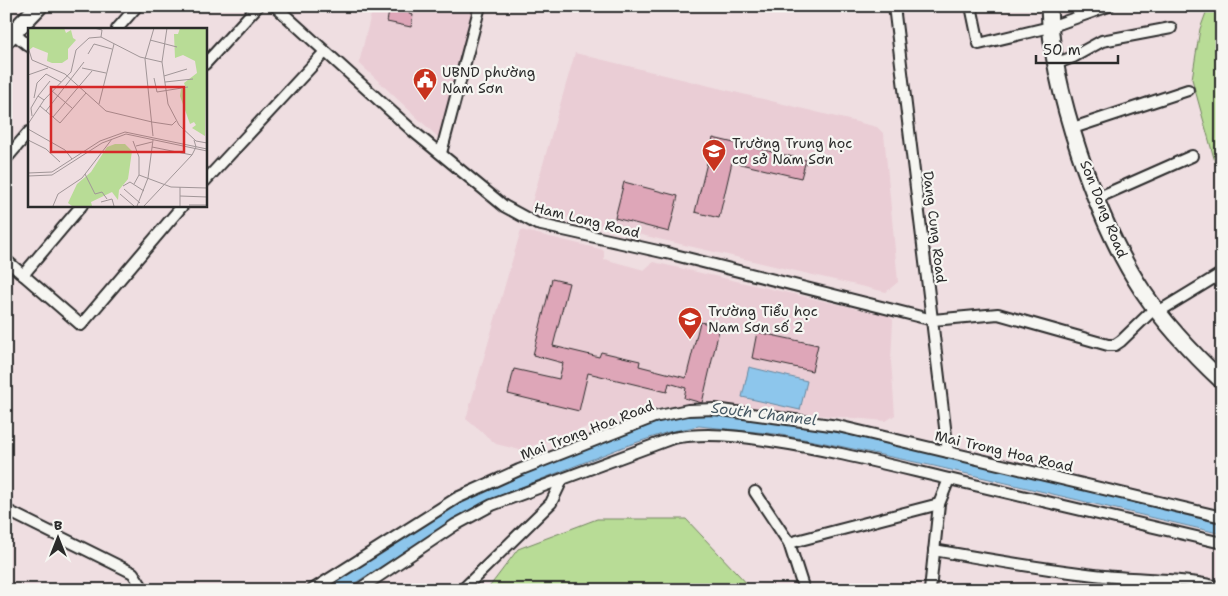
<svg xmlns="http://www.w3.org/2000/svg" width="1228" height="596" font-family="'Shantell Sans',sans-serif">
<rect width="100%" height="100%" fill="#efdee1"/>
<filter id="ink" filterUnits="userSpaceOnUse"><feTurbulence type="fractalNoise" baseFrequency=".02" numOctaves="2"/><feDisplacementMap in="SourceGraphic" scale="10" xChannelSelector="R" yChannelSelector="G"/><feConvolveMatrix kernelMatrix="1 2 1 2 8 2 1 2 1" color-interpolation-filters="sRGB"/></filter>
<g filter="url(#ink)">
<!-- built -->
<g fill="#eacdd5">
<polygon points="373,6 475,6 441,140 359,63"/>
<polygon points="575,53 877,127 884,134 898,282 886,292 530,209"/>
<polygon points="521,230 604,250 604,259 644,270 653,262 889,316 893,320 891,361 895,415 886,421 692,404 634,411 520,450 496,444 466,419"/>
</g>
<!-- green -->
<g fill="#b8dc96" stroke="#728460">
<polygon points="1222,8 1222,187 1192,79 1200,29 1207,10"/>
<polygon points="597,519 686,519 753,590 487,590 518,549"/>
</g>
<!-- water -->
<g fill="#8dc6ec" stroke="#66889f">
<polygon points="749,367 807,381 800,410 742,397"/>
<path d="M 711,414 C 761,421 811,427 861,437 C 982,462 1101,495 1222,524 L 1222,534 L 934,466 L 825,443 L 776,434 L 699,426 L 668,432 L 623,447 L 481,503 L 344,590 L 321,590 L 474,494 L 657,422 L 683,416 Z"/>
</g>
<!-- building -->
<g fill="#dea6b8" stroke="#2b2b2b">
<polygon points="390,6 411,6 409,14 413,15 411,27 387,22"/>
<polygon points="713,138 806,160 801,178 732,162 719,218 695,212"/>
<polygon points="624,182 678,196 669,232 615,218"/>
<polygon points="552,279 569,283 553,346 599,357 601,352 640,361 639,366 686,378 700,322 720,326 702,403 684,398 686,388 669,383 667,392 588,373 579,411 508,394 514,369 559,379 563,363 533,355"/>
<polygon points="757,332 818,345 812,371 752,358"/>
</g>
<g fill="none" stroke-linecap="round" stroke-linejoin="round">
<defs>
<g id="minor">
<polyline points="275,6 414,132 504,206 537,224 671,254 933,320 998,314 1108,345 1115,345 1121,341 1155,308"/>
<polyline points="894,6 948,452"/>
<polyline points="971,6 979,44 1050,27 1109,6"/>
<polyline points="117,29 137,6"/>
<polyline points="13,33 29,46"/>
<polyline points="205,64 258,6"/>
<polyline points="1055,64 1073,57 1102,41 1171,28"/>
<polyline points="1073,128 1188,90"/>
<polyline points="441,153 480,6"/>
<polyline points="6,159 29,132"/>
<polyline points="205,181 324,53"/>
<polyline points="1097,198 1192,156"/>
<polyline points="6,260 81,325 183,205"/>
<polyline points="23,275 82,205"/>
<polyline points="1158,312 1222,273"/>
<polyline points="755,492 789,543 804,590"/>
<polyline points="6,510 133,573 144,590"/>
<polyline points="789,543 939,504"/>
<path d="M 934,550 C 991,560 1047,570 1104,576 C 1139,580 1189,578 1222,588"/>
<polyline points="312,590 457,498 519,470 654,417 688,410 715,409 838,426 1222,517"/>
<path d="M 358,590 L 455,525 L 492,505 L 673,438 C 706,432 737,436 771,441 C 831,450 889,465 949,479 C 1040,500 1131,521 1222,543"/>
<polyline points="462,590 551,503 562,480"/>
<polyline points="930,590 939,504 949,479"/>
</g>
<path id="secondary" d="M 1049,6 C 1051,88 1097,222 1142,290 C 1165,324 1192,353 1222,381"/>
<polyline id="primary" points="6,40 39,6"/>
</defs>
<!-- minor casing -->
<use href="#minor" stroke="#2b2b2b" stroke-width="14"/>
<!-- secondary casing -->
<use href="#secondary" stroke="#2b2b2b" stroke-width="19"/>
<!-- primary casing -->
<use href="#primary" stroke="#2b2b2b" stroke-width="20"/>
<!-- minor -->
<use href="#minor" stroke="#f6f6f2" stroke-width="10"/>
<!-- secondary -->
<use href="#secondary" stroke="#f6f6f2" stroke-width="15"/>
<!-- primary -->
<use href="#primary" stroke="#f6f6f2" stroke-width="16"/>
</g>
</g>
<!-- icons -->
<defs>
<symbol id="civic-pin" viewBox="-11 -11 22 30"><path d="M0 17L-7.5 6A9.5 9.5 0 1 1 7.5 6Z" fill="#c8321e" stroke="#f6f6f2"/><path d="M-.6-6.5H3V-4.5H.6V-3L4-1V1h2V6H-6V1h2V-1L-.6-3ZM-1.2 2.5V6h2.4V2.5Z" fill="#fff"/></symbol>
<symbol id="school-pin" viewBox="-11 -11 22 30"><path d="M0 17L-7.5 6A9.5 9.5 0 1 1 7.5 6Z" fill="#c8321e" stroke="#f6f6f2"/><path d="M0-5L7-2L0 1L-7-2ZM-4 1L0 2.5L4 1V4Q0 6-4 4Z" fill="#fff"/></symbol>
</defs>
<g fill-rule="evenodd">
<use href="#civic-pin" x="411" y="66" width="28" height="38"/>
<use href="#school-pin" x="700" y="137" width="28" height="38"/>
<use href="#school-pin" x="676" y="305" width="28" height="38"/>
</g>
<g text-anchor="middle" stroke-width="4.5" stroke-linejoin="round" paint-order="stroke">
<!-- poi labels -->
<g font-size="14" fill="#2b2b2b" stroke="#f6f6f2" text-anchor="start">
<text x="442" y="77">UBND phường<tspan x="442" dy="16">Nam Sơn</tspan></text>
<text x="732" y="148">Trường Trung học<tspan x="732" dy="16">cơ sở Nam Sơn</tspan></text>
<text x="708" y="316">Trường Tiểu học<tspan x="708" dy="16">Nam Sơn số 2</tspan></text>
</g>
<!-- street labels -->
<g font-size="14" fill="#2b2b2b" stroke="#f6f6f2">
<text transform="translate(1104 209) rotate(68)" y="5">Son Dong Road</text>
<text transform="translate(587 220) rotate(14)" y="5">Ham Long Road</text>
<text transform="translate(935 227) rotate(83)" y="5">Dang Cung Road</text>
<text transform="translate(587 430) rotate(-21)" y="5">Mai Trong Hoa Road</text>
<text transform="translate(1004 451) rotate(13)" y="5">Mai Trong Hoa Road</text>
</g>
<!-- water labels -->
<g font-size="15" font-style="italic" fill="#485a65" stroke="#f6f6f2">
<text transform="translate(764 414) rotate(7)" y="5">South Channel</text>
</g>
</g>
<!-- overview -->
<g transform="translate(28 28)">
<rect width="179" height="179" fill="#efdee1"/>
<path d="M 0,0 L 36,0 L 38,5 L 43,2 L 45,10 L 48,12 L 40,21 L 40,31 L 34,35 L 24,35 L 19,33 L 20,25 L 5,19 L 0,23 ZM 152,0 L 179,0 L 177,108 L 164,100 L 168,97 L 166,94 L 162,96 L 152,68 L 153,61 L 158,60 L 156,55 L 169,45 L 167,33 L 155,27 L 147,30 L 146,6 L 150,6 ZM 87,116 L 97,116 L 104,123 L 100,151 L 91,162 L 90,172 L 84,164 L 63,174 L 64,178 L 44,178 L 40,175 L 49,156 L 63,144 L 79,119 Z" fill="#b8dc96"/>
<path fill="none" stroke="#a19698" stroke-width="1" d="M 66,0 L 74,2 L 73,9M 139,0 L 134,34 L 140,76 L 151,97 L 168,113 L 179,115M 122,12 L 149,19M 0,19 L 4,32 L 37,46 L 78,83 L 124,94 L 144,97 L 148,93M 60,26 L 66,16 L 84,21M 54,40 L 78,45M 0,47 L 20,40M 136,48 L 159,41M 126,50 L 129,64 L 160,59M 137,54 L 165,51M 24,63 L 44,80M 6,70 L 9,55 L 18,46 L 33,54M 16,72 L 10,68 L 22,53M 71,76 L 86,16M 12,78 L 32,95 L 58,65M 18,83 L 56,34M 4,88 L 3,80 L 10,68M 25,89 L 64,43M 0,96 L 16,72 L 43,44 L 48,22 L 61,10 L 73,9 L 112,29 L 134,34M 0,101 L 37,122 L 44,131M 125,108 L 117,31 L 126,0M 0,112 L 18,121 L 32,134M 105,113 L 111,129 L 111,147 L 106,156M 108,118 L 124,114M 124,119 L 164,127M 0,145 L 24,144 L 72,113 L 97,104 L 179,121M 57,146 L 67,166 L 74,164 L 79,171M 111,147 L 143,159 L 179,160M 0,148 L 24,147 L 74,115 L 98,106 L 179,123M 95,158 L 102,154 L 116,163M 96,161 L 112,175M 92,166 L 106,178M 152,168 L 179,169M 73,174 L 84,171 L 86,178M 161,177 L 179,177M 25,178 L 30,166 L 54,150 L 84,111M 109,178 L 120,150 L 125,112M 116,178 L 164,127 L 168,119 L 166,112M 152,178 L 152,159"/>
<path fill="#d62828" fill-opacity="0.15" stroke="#d62828" stroke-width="2.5" d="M 23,59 L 156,59 L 156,124 L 23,124 Z"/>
<rect width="179" height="179" fill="none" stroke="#2b2b2b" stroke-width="2.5"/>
</g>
<!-- margin -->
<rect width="1228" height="596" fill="none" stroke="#f6f6f2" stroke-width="25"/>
<rect x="12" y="12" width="1203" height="571" fill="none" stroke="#2b2b2b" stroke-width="2" filter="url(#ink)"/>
<!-- north arrow -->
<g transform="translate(58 538)" stroke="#f6f6f2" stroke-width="4" paint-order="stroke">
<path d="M0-4L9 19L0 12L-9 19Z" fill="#2b2b2b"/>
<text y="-8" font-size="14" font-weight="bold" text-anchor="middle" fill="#2b2b2b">B</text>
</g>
<!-- scale -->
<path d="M1036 55v8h82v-8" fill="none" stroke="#2b2b2b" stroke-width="2.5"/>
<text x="1043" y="55" font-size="15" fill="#2b2b2b" stroke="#f6f6f2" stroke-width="4" paint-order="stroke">50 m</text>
</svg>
